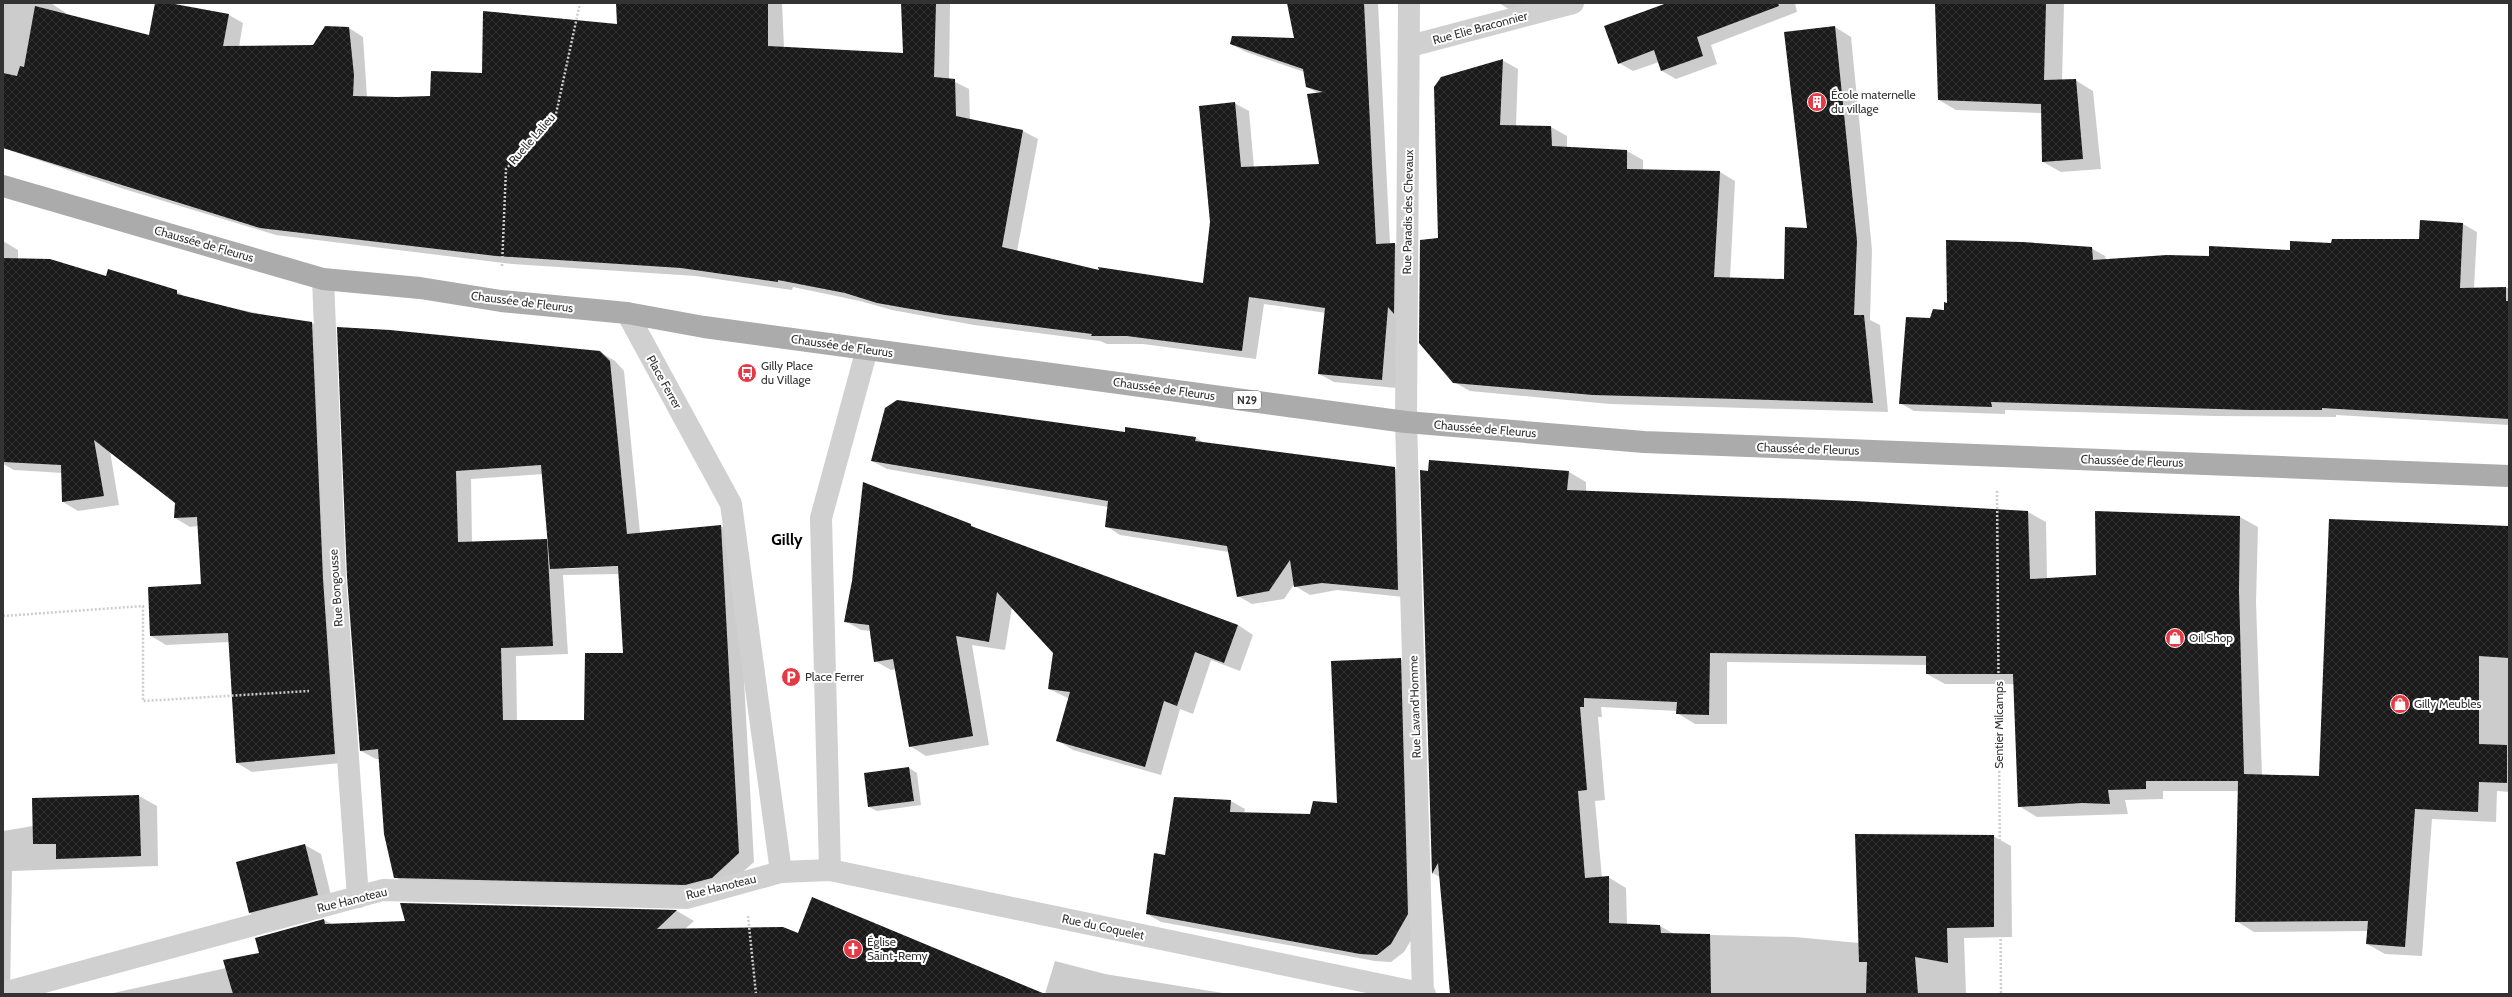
<svg xmlns="http://www.w3.org/2000/svg" width="2512" height="997" font-family="Cabin,sans-serif">
<defs>
<pattern id="building-cross-hatch" width="8" height="8" patternUnits="userSpaceOnUse"><rect width="8" height="8" fill="#1a1a1a"/><path d="M0 0l8 8M0 8l8-8" fill="none" stroke="#333"/></pattern>
</defs>
<rect width="100%" height="100%" fill="#fff"/>
<!-- shadow -->
<g fill="#0003" fill-rule="evenodd">
<polygon points="3,3 52,4 66,13 66,15 149,36 156,3 229,15 243,23 239,47 313,46 349,28 363,37 367,97 431,97 483,74 618,25 617,3 782,3 784,48 904,54 902,3 950,3 949,79 969,89 970,120 1023,131 1038,139 1017,251 1100,271 1203,284 1234,103 1249,111 1254,168 1320,165 1320,94 1307,87 1304,72 1246,52 1231,44 1295,39 1288,3 1378,3 1390,244 1395,244 1409,252 1396,388 1334,382 1319,374 1326,313 1264,304 1256,359 1143,344 1107,344 1100,341 974,325 892,310 860,301 793,287 792,290 696,276 512,264 276,235 124,189 3,148"/>
<polygon points="1499,3 1540,3 1512,11"/>
<polygon points="1669,3 1795,3 1797,12 1711,45 1717,64 1676,79 1662,71 1659,62 1633,71 1619,63"/>
<polygon points="1935,3 2064,3 2062,81 2075,80 2093,91 2101,169 2061,172 2043,162 2042,113 1956,110 1939,100"/>
<polygon points="1835,27 1851,37 1872,250 1870,320 1880,325 1888,412 1610,404 1470,391 1454,382 1440,239 1502,60 1518,69 1516,126 1551,127 1567,136 1567,148 1627,151 1643,160 1643,170 1720,172 1735,181 1730,278 1785,280 1808,229"/>
<polygon points="2421,221 2463,224 2477,232 2474,288 2509,288 2509,425 2336,415 2336,417 2214,416 2005,410 2005,414 1914,411 1900,403 1930,319 1945,311 1948,304 2091,248 2105,256 2106,261 2210,257 2291,251 2332,244 2420,240"/>
<polygon points="3,241 18,250 18,259 176,291 187,298 284,319 312,323 327,332 350,762 252,772 237,763 229,642 166,645 151,636 202,584 198,526 190,527 175,518 176,503 110,451 119,505 78,511 63,502 63,473 14,470 3,464"/>
<path d="M 338,328 L 600,352 L 615,361 L 624,371 L 640,533 L 721,526 L 736,534 L 754,862 L 727,886 L 701,893 L 410,886 L 395,877 L 380,759 L 376,759 L 361,751 ZM 543,474 L 549,541 L 472,543 L 471,479 ZM 623,564 L 623,566 L 564,569 L 564,567 ZM 619,574 L 624,654 L 585,721 L 517,721 L 516,656 L 568,654 L 563,575 Z"/>
<polygon points="1125,434 1196,438 1206,444 1394,468 1409,476 1413,598 1337,590 1310,595 1295,586 1295,583 1284,599 1252,604 1238,596 1229,552 1120,535 1106,526 1108,507 887,469 872,461"/>
<polygon points="1421,471 1569,472 1586,482 1586,492 2028,512 2046,522 2047,579 2097,576 2096,512 2240,517 2258,527 2256,602 2262,776 2320,777 2509,528 2509,792 2497,791 2496,822 2432,819 2422,956 2385,954 2367,944 2368,931 2254,932 2236,921 2238,791 2163,791 2163,799 2125,800 2128,814 2037,817 2019,806 2015,684 1945,684 1927,674 1927,665 1727,662 1727,724 1695,724 1677,713 1677,711 1601,707 1602,717 1598,717 1605,800 1595,801 1602,878 1608,877 1626,888 1627,925 1660,926 1674,934 1795,937 1859,943 1993,836 2011,846 2012,937 1964,938 1966,994 1455,994 1441,878 1433,873"/>
<polygon points="864,483 971,525 982,532 1238,625 1253,635 1240,671 1211,660 1193,714 1180,709 1161,775 1073,750 1057,740 1070,699 1049,689 1055,653 1012,607 1005,650 972,645 989,745 926,756 910,746 896,669 891,670 875,661 871,631 861,630 845,621 853,579"/>
<polygon points="1400,659 1414,667 1422,922 1404,952 1391,962 1375,961 1161,922 1147,914 1166,856 1175,799 1231,801 1245,809 1244,813 1311,815 1338,804"/>
<polygon points="909,768 917,773 921,805 877,811 869,807"/>
<polygon points="139,796 157,806 158,866 12,871 10,994 3,994 3,831 33,826"/>
<polygon points="305,845 321,854 333,904 266,922 250,913"/>
<polygon points="402,904 677,911 694,921 685,929 799,935 1043,994 109,994 226,968 261,954 324,920 332,924 406,922"/>
<polygon points="1055,961 1105,974 1229,994 1045,994"/>
</g>
<!-- building -->
<g fill="url(#building-cross-hatch)" fill-rule="evenodd">
<polygon points="155,3 169,3 229,14 223,46 313,45 325,26 349,27 354,75 353,96 397,97 430,96 431,71 482,73 483,11 617,24 616,3 768,3 768,46 903,53 901,3 936,3 934,77 955,79 956,116 1023,130 1002,247 1099,270 1098,267 1203,283 1210,222 1199,106 1235,102 1241,167 1319,164 1307,94 1323,92 1306,87 1303,69 1230,44 1232,36 1294,38 1287,3 1364,3 1376,244 1395,243 1394,314 1388,307 1382,380 1318,374 1325,308 1249,297 1242,351 1127,336 1091,336 1092,334 945,315 877,303 845,293 778,280 778,282 681,268 496,256 260,228 3,148 3,73 17,76 20,66 24,67 35,6 149,35"/>
<polygon points="1667,3 1778,3 1779,6 1697,37 1703,56 1661,71 1654,50 1618,64 1604,26"/>
<polygon points="1935,3 2046,3 2044,80 2076,79 2083,159 2042,162 2041,104 1938,100"/>
<polygon points="1835,26 1857,241 1854,315 1864,315 1873,403 1593,395 1453,383 1419,343 1420,240 1438,238 1434,87 1441,77 1503,59 1500,125 1551,126 1552,146 1627,150 1627,169 1720,171 1714,277 1784,279 1785,227 1807,228 1784,32"/>
<polygon points="2420,220 2463,223 2460,288 2506,287 2506,301 2509,301 2509,419 2322,408 2322,410 2250,410 1991,402 1992,407 1899,404 1906,317 1930,318 1933,309 1944,310 1944,302 1947,303 1946,240 2022,242 2092,247 2093,260 2167,255 2209,256 2209,246 2290,250 2290,241 2331,243 2332,239 2419,239"/>
<polygon points="3,258 50,259 106,276 108,269 177,290 177,294 252,313 312,322 323,579 335,754 236,763 228,633 150,636 148,587 201,584 197,517 174,518 175,503 94,440 104,496 62,502 61,465 3,462"/>
<path d="M 337,327 L 390,330 L 600,351 L 610,361 L 627,534 L 721,525 L 739,853 L 712,878 L 685,885 L 394,878 L 384,834 L 378,749 L 360,751 L 347,577 ZM 541,465 L 550,569 L 618,566 L 623,653 L 585,653 L 584,720 L 503,720 L 501,648 L 553,646 L 547,539 L 458,542 L 456,471 Z"/>
<polygon points="897,400 1125,432 1125,427 1196,437 1195,441 1395,467 1398,590 1322,583 1294,587 1290,560 1269,591 1237,597 1227,546 1105,527 1108,501 871,461 885,408"/>
<polygon points="1429,460 1569,471 1567,490 1855,501 2028,511 2030,579 2096,575 2095,511 2240,516 2239,591 2244,774 2319,776 2329,519 2509,526 2509,658 2479,656 2479,744 2507,745 2507,783 2479,782 2478,812 2415,809 2405,947 2366,944 2368,921 2235,922 2238,781 2146,781 2146,789 2108,790 2110,804 2082,803 2018,807 2013,674 1926,674 1926,656 1710,653 1709,715 1676,714 1677,702 1584,698 1584,707 1580,707 1587,790 1578,791 1585,878 1609,876 1609,923 1660,925 1661,933 1710,934 1711,994 1450,994 1438,863 1432,874 1420,470 1428,471"/>
<polygon points="863,482 971,524 971,526 1238,625 1224,663 1195,652 1177,706 1164,701 1145,767 1056,741 1070,692 1048,689 1053,653 997,592 989,642 956,636 973,736 909,747 893,659 874,662 869,625 844,622 852,581"/>
<polygon points="1401,658 1408,914 1391,944 1377,955 1360,954 1146,914 1154,853 1165,855 1174,797 1231,800 1230,812 1310,814 1313,801 1337,803 1331,661"/>
<polygon points="909,767 914,801 868,807 864,773"/>
<polygon points="139,795 141,856 56,859 56,844 33,844 32,798"/>
<polygon points="1855,834 1994,835 1994,927 1947,928 1948,963 1915,957 1918,994 1866,994 1867,962 1859,962"/>
<polygon points="305,844 318,895 249,913 236,862"/>
<polygon points="812,897 1045,994 233,994 223,960 259,953 255,938 324,919 325,924 405,921 400,903 677,910 657,929 783,927 798,933"/>
</g>
<g fill="none" stroke-linecap="round" stroke-linejoin="round">
<!-- path -->
<g stroke="#cdcdcd" stroke-width="2.5" stroke-dasharray="2 2" stroke-linecap="butt">
<polyline points="502,266 506,169 556,114 580,3"/>
<polyline points="1997,491 2001,994"/>
<polyline points="3,616 143,606 143,701 309,691"/>
<polyline points="748,916 756,994"/>
</g>
<!-- street -->
<g stroke="#d0d0d0" stroke-width="22">
<polyline points="1409,3 1406,422 1423,993"/>
<polyline points="1410,46 1573,3"/>
<polyline points="323,279 335,578 358,897"/>
<polyline points="627,313 731,504 781,872"/>
<polyline points="830,870 821,518 867,349"/>
<polyline points="3,993 383,890 687,898 781,872 830,870 1425,994"/>
</g>
<!-- primary -->
<polyline stroke="#ababab" stroke-width="22" points="3,186 323,279 420,288 501,301 627,313 704,327 1406,422 1644,442 2509,476"/>
</g>
<!-- icons -->
<defs>
<symbol id="building-disc" viewBox="-11 -11 22 22"><circle r="9.5" fill="#e63946" stroke="#fff"/><path d="M-4-6H4V6H1V3H-1V6H-4ZM-2.5-4.3h1.7v1.8h-1.7ZM.8-4.3h1.7v1.8H.8ZM-2.5-1h1.7V.8h-1.7ZM.8-1h1.7V.8H.8Z" fill="#fff"/></symbol>
<symbol id="bus-disc" viewBox="-11 -11 22 22"><circle r="9.5" fill="#e63946" stroke="#fff"/><path d="M-5-6H5V4H4V6H2V4H-2V6H-4V4H-5ZM-3.5-4V0h7V-4ZM-3.5 1.2v1.5H-2V1.2ZM2 1.2v1.5H3.5V1.2Z" fill="#fff"/></symbol>
<symbol id="shop-disc" viewBox="-11 -11 22 22"><circle r="9.5" fill="#e63946" stroke="#fff"/><path d="M-5-2.5h2.3a2.7 3.5 0 0 1 5.4 0H5L5.5 6h-11ZM-1.5-2.5h3a1.5 2.3 0 0 0-3 0Z" fill="#fff"/></symbol>
<symbol id="parking-disc" viewBox="-11 -11 22 22"><circle r="9.5" fill="#e63946" stroke="#fff"/><path d="M-3.5-5.5H1a3.5 3.5 0 0 1 0 7H-1V5.5H-3.5ZM-1-3.4V-.6H.8a1.4 1.4 0 0 0 0-2.8Z" fill="#fff"/></symbol>
<symbol id="church-disc" viewBox="-11 -11 22 22"><circle r="9.5" fill="#e63946" stroke="#fff"/><path d="M-1.2-6h2.4v3.5h3.3v2.4h-3.3V6h-2.4V-.1h-3.3v-2.4h3.3Z" fill="#fff"/></symbol>
</defs>
<g fill-rule="evenodd">
<use href="#building-disc" x="1806" y="91" width="22" height="22"/>
<use href="#bus-disc" x="736" y="362" width="22" height="22"/>
<use href="#shop-disc" x="2164" y="627" width="22" height="22"/>
<use href="#parking-disc" x="780" y="666" width="22" height="22"/>
<use href="#shop-disc" x="2389" y="693" width="22" height="22"/>
<use href="#church-disc" x="842" y="938" width="22" height="22"/>
</g>
<g text-anchor="middle" stroke-width="4" stroke-linejoin="round" paint-order="stroke">
<!-- shield labels -->
<rect fill="#fff" stroke="#707070" stroke-width="1" x="1233" y="391" width="28" height="18" rx="3"/>
<g font-size="11" font-weight="bold" fill="#333">
<text x="1247" y="404">N29</text>
</g>
<!-- street labels -->
<g font-size="12" fill="#333" stroke="#fff">
<text transform="translate(1480 28) rotate(-15)" y="4">Rue Elie Braconnier</text>
<text transform="translate(532 139) rotate(-49)" y="4">Ruelle Lalieu</text>
<text transform="translate(1408 212) rotate(-89)" y="4">Rue Paradis des Chevaux</text>
<text transform="translate(204 244) rotate(16)" y="4">Chaussée de Fleurus</text>
<text transform="translate(522 302) rotate(7)" y="4">Chaussée de Fleurus</text>
<text transform="translate(842 346) rotate(8)" y="4">Chaussée de Fleurus</text>
<text transform="translate(664 382) rotate(61)" y="4">Place Ferrer</text>
<text transform="translate(1164 389) rotate(8)" y="4">Chaussée de Fleurus</text>
<text transform="translate(1485 429) rotate(5)" y="4">Chaussée de Fleurus</text>
<text transform="translate(1808 449) rotate(2)" y="4">Chaussée de Fleurus</text>
<text transform="translate(2132 461) rotate(2)" y="4">Chaussée de Fleurus</text>
<text transform="translate(336 588) rotate(-94)" y="4">Rue Bongousse</text>
<text transform="translate(1415 707) rotate(-92)" y="4">Rue Lavand'Homme</text>
<text transform="translate(1999 725) rotate(-90)" y="4">Sentier Milcamps</text>
<text transform="translate(721 887) rotate(-14)" y="4">Rue Hanoteau</text>
<text transform="translate(352 900) rotate(-14)" y="4">Rue Hanoteau</text>
<text transform="translate(1103 927) rotate(12)" y="4">Rue du Coquelet</text>
</g>
<!-- poi labels -->
<g font-size="12" fill="#333" stroke="#fff" text-anchor="start">
<text x="1831" y="99">École maternelle<tspan x="1831" dy="14">du village</tspan></text>
<text x="761" y="370">Gilly Place<tspan x="761" dy="14">du Village</tspan></text>
<text x="2189" y="642">Oil Shop</text>
<text x="805" y="681">Place Ferrer</text>
<text x="2414" y="708">Gilly Meubles</text>
<text x="867" y="946">Église<tspan x="867" dy="14">Saint-Remy</tspan></text>
</g>
<!-- district labels -->
<g font-size="16" font-weight="bold" fill="#000" stroke="#fff">
<text x="787" y="545">Gilly</text>
</g>
</g>
<!-- border -->
<rect width="2512" height="997" fill="none" stroke="#333333" stroke-width="8"/>
</svg>
